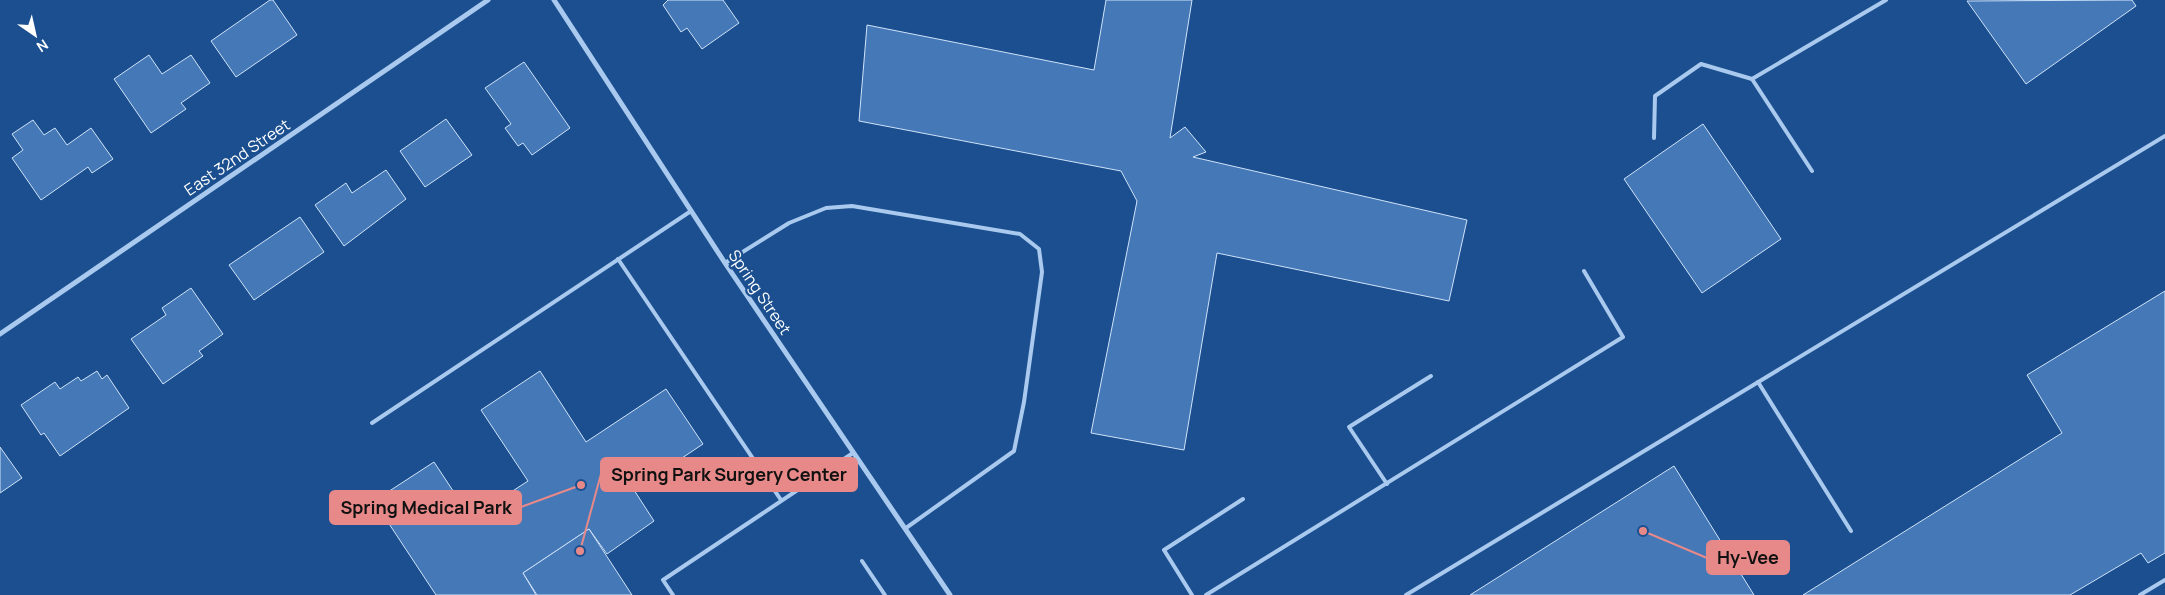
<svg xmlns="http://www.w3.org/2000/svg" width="2165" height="595" font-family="Manrope,sans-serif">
<rect width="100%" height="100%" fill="#1b4f8f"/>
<!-- building -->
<g fill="#4478b7" stroke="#cfe3fa">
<polygon points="270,0 273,0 297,35 236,77 211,41"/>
<polygon points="668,0 723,0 739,23 702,49 687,28 681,32 663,5"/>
<polygon points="1106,0 1192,0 1170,138 1185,127 1206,152 1193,157 1467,220 1449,301 1217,253 1184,450 1091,433 1137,201 1121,171 859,121 867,25 1094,70"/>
<polygon points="2132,0 2136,6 2026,84 1967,1"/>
<polygon points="149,55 162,74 191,55 210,83 181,103 186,109 151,133 114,79"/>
<polygon points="524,62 570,128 532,155 523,143 518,146 505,128 511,124 485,88"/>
<polygon points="446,119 472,155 425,187 400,151"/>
<polygon points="33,120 44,135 55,128 67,145 91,128 113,159 92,173 88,167 41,200 12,158 23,150 12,134"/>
<polygon points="1703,124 1781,239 1702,293 1624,179"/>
<polygon points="386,170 406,199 344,246 315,205 346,183 352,193"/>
<polygon points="300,217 324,252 254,300 229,265"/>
<polygon points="191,288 223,334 199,351 203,356 163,384 131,339 166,315 162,308"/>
<polygon points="2165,291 2165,553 2148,563 2141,553 2070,595 1803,595 2062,433 2027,375"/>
<polygon points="97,371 102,379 107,375 129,408 60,456 44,433 41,435 21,405 55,382 60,389 78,377 81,381"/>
<polygon points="540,371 586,442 666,389 703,444 634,490 654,521 607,554 589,529 523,573 536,595 436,595 374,501 434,462 471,518 528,481 481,410"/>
<polygon points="0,447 22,478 0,493"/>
<polygon points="1674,466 1754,595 1470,595"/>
<polygon points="589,529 632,595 537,595 523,573"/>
</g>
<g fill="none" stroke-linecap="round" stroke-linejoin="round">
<!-- service -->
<g stroke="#a9c9ee" stroke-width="4">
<polyline points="1654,138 1655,96 1701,64 1752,79"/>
<polyline points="1812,171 1752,79 1886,0"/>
<polyline points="618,259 781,500"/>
<polyline points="725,263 789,223 826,208 852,206 1020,234 1039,249 1042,272 1024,402 1014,451 906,528"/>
<polyline points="1758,382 1851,531"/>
<polyline points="372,423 691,211"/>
<polyline points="1387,484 1349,427 1431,376"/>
<polyline points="862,561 885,595"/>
<polyline points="673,595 663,580 853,453"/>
<polyline points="1192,595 1164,550 1243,499"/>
<polyline points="1206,595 1623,337 1584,271"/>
<polyline points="1406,595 2165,136"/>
<polyline points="2140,595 2165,580"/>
</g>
<!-- minor -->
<g stroke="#a9c9ee" stroke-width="5">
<polyline points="554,0 725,263 950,595"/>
<polyline points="0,334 488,0"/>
</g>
</g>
<g text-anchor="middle" stroke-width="4.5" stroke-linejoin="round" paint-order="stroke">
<!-- street labels -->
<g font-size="16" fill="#fff" stroke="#1b4f8f">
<text transform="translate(237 157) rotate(-34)" y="6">East 32nd Street</text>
<text transform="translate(760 292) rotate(56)" y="6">Spring Street</text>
</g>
</g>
<!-- callouts -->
<path fill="none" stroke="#e88989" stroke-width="2" d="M580 551L601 474M581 485L521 507M1643 531L1707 558"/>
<g fill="#e88989" stroke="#1b4f8f" stroke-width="2">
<circle cx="580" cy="551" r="5"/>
<circle cx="581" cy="485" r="5"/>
<circle cx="1643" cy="531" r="5"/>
</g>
<g fill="#e88989" stroke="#e88989" stroke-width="2">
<rect x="601" y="458" width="256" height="33" rx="5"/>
<rect x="330" y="491" width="191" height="33" rx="5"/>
<rect x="1707" y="541" width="82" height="33" rx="5"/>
</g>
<g font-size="18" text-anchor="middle" font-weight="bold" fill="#111">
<text x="729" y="481">Spring Park Surgery Center</text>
<text x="426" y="514">Spring Medical Park</text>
<text x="1748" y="564">Hy-Vee</text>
</g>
<!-- north arrow -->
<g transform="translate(35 35) rotate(146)" stroke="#1b4f8f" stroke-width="4" paint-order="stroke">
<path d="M0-4L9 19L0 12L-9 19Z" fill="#ffffff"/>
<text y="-8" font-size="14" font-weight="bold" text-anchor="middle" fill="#ffffff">N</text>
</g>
</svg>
